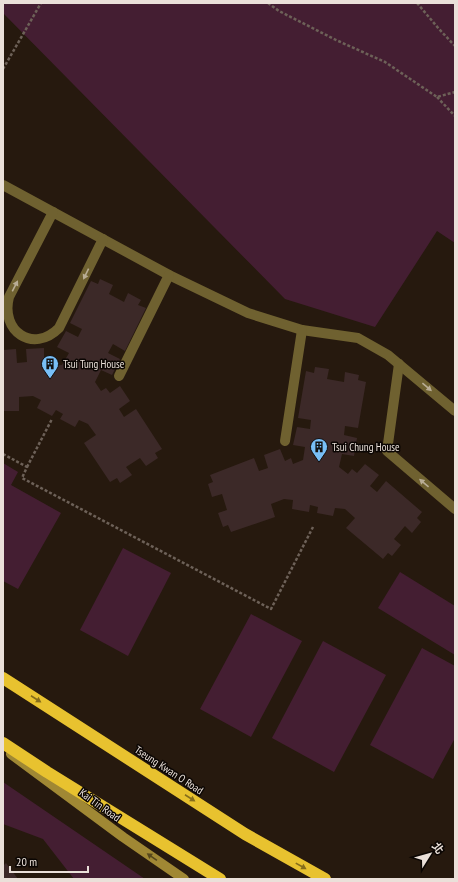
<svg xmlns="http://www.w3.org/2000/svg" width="458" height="882" font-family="'PT Sans Narrow','Noto Sans TC',sans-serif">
<rect width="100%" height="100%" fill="#26190e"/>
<!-- green -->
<g fill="#441e32">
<polygon points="3,3 455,3 455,243 437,231 375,327 285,299 3,13"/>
<polygon points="3,463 18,472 11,485 61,513 18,589 3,581"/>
<polygon points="123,548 171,573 128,656 80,630"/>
<polygon points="400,572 455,606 455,655 378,608"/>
<polygon points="251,614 302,641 251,737 200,709"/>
<polygon points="323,641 386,675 334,772 272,738"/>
<polygon points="422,648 455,666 455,738 433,779 370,745"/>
<polygon points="3,782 145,879 74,879 43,839 3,824"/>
</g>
<!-- building -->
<g fill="#3c2928">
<polygon points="100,279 113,285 109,294 124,302 128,293 141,300 138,305 146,308 125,351 113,344 108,353 120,359 112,375 101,370 95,382 101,391 106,388 110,393 120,386 130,401 119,409 124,417 136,409 162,449 155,453 158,458 146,466 140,458 126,467 132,475 120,483 117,478 110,482 84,443 96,435 88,424 79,420 75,427 60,419 63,414 56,410 52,416 37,408 41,400 33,396 19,397 19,411 3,411 3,350 16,349 17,363 27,362 26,349 44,348 44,360 51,360 51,366 62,365 69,353 57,347 66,331 78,337 82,329 70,323 91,281 98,284"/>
<polygon points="315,367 329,369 327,379 344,382 345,372 359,375 358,380 366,382 358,428 345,426 344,435 357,438 354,456 342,454 339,467 348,474 352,469 357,473 365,464 379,475 370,486 377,492 386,481 422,512 417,518 421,522 412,533 405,526 394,539 401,545 392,556 388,553 383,559 346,528 355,518 345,509 335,508 333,516 317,513 318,507 310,505 309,512 292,509 293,500 284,499 271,504 275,517 231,532 228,525 223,527 218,513 227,510 222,494 212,497 208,484 213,482 210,475 254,458 259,471 268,468 264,455 280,449 285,461 291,458 293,464 303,460 305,447 293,445 297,427 310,429 311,420 298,418 306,371 314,373"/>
<polygon points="6,863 18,879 3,879 3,866"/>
</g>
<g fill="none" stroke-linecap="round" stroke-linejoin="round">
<!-- path -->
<g stroke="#6d6158" stroke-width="2.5" stroke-dasharray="3 2" stroke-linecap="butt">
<polyline points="268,3 279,11 336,40 385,62 437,97 455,92"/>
<polyline points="417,3 439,29 455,46"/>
<polyline points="3,69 41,3"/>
<polyline points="437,97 455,116"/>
<polyline points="3,454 27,467 22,478 271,609 313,527"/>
<polyline points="27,467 52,419"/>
</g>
<!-- lane -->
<g stroke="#6f6130" stroke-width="10">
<polyline points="3,185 169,275 248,313 302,330 358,338 388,355 455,411"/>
<path d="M 53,212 L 9,297 C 0,331 33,354 59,328 L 103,239"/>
<polyline points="399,364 387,451 455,509"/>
<polyline points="119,376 169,275"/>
<polyline points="285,441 302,330"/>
</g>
<!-- secondary -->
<polyline stroke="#a08834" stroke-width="10" points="11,754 123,837 184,879"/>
<!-- highway -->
<g stroke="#e8c22f" stroke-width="12">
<polyline points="3,678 245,834 325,879"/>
<polyline points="3,743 47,772 220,879"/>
</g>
</g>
<!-- one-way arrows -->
<defs><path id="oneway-solid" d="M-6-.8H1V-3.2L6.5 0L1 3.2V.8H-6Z"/></defs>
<g fill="#b9ad95">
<use href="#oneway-solid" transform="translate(86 274) rotate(116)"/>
<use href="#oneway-solid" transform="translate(15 286) rotate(-63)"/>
<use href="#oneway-solid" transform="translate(427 387) rotate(40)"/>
<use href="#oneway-solid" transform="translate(424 483) rotate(-140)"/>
</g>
<g fill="#856d1b">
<use href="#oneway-solid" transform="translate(36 699) rotate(33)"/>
<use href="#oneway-solid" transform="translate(190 798) rotate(33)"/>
<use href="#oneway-solid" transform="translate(301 866) rotate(29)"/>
</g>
<use fill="#56471c" href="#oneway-solid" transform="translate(152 857) rotate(-145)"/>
<!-- icons -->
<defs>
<symbol id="building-pin" viewBox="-11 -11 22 30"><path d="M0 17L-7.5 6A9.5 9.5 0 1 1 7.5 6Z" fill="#78bff7" stroke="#0b0603"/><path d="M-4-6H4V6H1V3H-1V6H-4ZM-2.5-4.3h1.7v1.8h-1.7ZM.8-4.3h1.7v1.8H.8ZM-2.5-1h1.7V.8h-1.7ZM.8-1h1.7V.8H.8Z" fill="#111"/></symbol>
</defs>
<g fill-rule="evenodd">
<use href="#building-pin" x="40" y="354" width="20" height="27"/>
<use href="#building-pin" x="309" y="437" width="20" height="27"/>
</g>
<g text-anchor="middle" stroke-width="3" stroke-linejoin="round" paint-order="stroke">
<!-- poi labels -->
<g font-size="11" fill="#eae0d9" stroke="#0b0603" text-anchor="start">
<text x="63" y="368">Tsui Tung House</text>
<text x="332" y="451">Tsui Chung House</text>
</g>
<!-- street labels -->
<g font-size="11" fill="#eae0d9" stroke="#0b0603">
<text transform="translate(169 770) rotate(33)" y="4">Tseung Kwan O Road</text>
<text transform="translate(100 805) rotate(36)" y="4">Kai Tin Road</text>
</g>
</g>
<!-- border -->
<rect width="458" height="882" fill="none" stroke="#eae0d9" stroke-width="8"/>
<!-- north arrow -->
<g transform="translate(430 854) rotate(53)" stroke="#0b0603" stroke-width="3" paint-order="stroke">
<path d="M0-3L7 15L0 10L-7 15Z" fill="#eae0d9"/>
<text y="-6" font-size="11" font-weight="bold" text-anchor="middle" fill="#eae0d9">北</text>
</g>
<!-- scale -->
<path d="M10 866v6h78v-6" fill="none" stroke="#eae0d9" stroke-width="2"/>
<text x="16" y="866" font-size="12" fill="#eae0d9" stroke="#0b0603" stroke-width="3" paint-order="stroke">20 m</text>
</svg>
